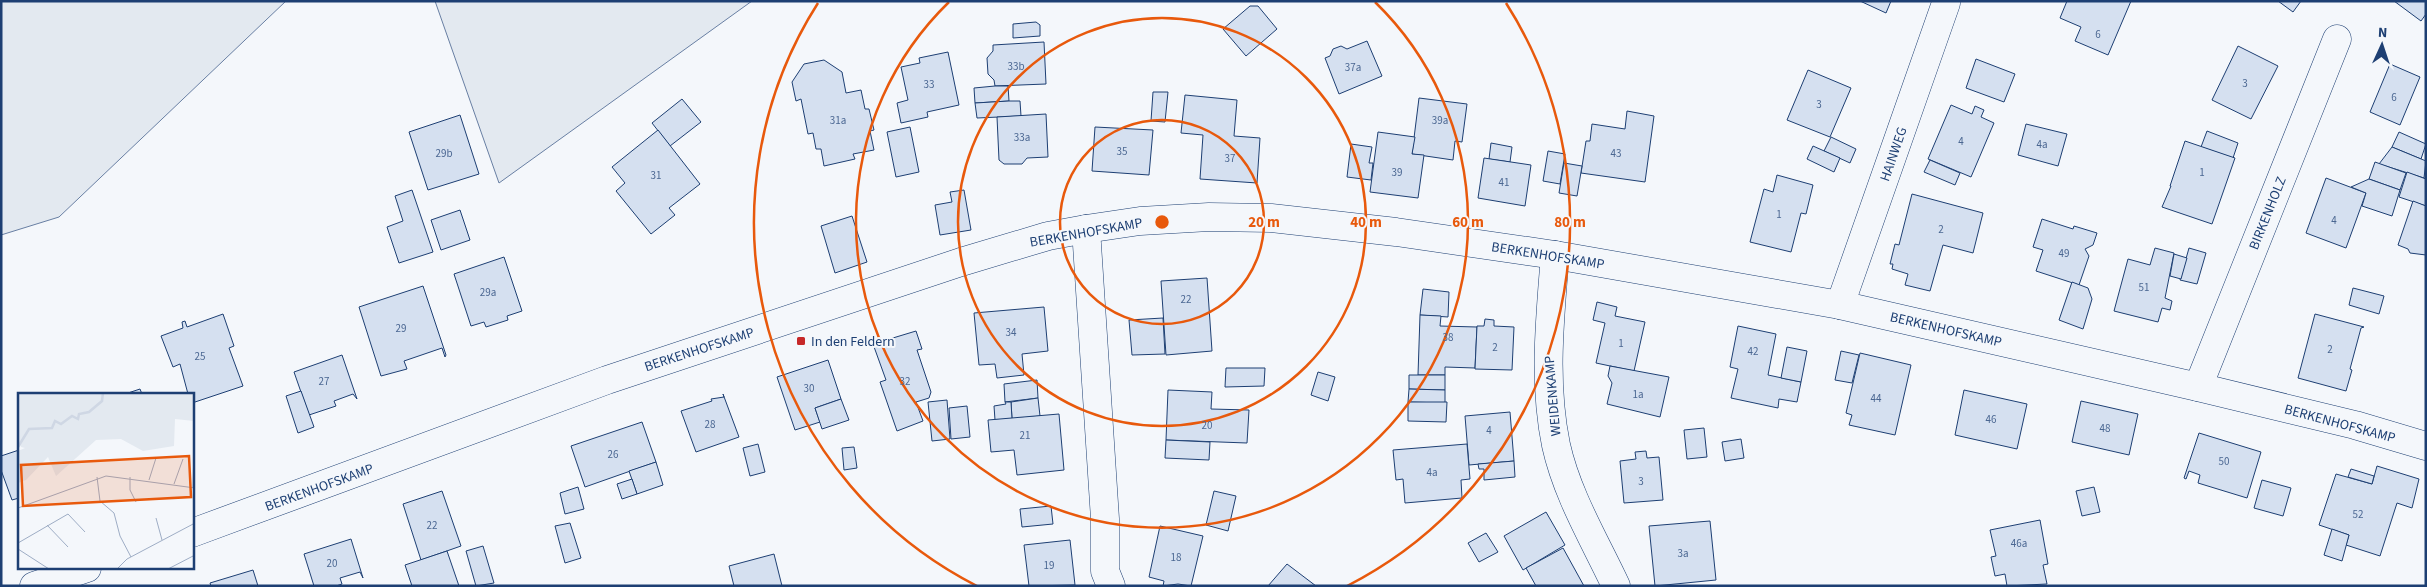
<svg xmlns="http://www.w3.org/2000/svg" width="2427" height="587" font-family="'Source Sans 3',sans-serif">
<rect width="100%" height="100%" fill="#f4f7fb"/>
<!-- green -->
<g fill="#e3e9f0" stroke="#687fa3">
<polygon points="1,1 286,1 59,217 1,235"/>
<polygon points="435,1 752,1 499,183"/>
</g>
<!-- building -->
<g fill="#d5e0f0" stroke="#1d3f73">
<polygon points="1860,1 1891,1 1886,13"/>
<polygon points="2067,1 2131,1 2108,55 2075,41 2081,27 2060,18"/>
<polygon points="2278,1 2301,1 2293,12"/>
<polygon points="2394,1 2426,1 2426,14 2421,21"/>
<polygon points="1250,6 1258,6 1277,29 1246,56 1223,29"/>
<polygon points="1036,22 1040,25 1040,36 1013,38 1013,24"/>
<polygon points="1367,41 1382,76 1339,94 1325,58 1330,56 1333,49 1341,46 1347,49"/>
<polygon points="1044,42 1046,84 995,86 994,80 988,74 987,58 993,51 993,45"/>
<polygon points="2238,46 2278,66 2251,119 2212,100"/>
<polygon points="948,52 959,105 927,112 928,117 901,123 897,103 908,100 901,67 920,63 919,58"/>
<polygon points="1976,59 2015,74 2004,102 1966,88"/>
<polygon points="824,60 842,72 846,93 861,90 865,109 869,109 874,130 870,131 874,150 853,154 855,159 824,166 821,149 816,149 813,133 808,134 801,99 796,101 792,82 804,64"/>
<polygon points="2390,64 2420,77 2400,125 2370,112"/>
<polygon points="1808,70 1851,88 1830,137 1787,120"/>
<polygon points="995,86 1008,86 1009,101 975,103 974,88"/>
<polygon points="1153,92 1168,92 1165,122 1151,121"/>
<polygon points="1185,95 1237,100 1234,136 1260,138 1257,183 1200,179 1203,135 1181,133"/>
<polygon points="1419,98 1467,104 1462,142 1455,141 1453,160 1412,154"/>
<polygon points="682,99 701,122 670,146 652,123"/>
<polygon points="1009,101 1020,101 1021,116 977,118 975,103"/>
<polygon points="1951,105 1972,114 1975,106 1984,110 1981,117 1994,123 1971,177 1928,159"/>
<polygon points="1627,111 1654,116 1645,182 1581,173 1586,141 1590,141 1592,124 1625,129"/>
<polygon points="1046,114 1048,157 1027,158 1022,164 1004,164 999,160 997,117"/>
<polygon points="460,115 479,174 428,190 409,132"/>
<polygon points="2026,124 2067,134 2058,166 2018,155"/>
<polygon points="910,127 919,172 896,177 887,132"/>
<polygon points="1095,127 1153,130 1149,175 1092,171"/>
<polygon points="658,130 700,184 669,208 675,215 651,234 616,191 625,183 612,167"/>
<polygon points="2207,131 2238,143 2233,158 2201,147"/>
<polygon points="1378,132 1415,137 1412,154 1424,155 1418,198 1370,192"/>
<polygon points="2399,132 2426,144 2421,159 2392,147"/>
<polygon points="1831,137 1856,149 1850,163 1824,151"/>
<polygon points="2185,141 2235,158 2212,224 2162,207 2171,186 2170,186"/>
<polygon points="1491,143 1512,147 1510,162 1489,159"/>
<polygon points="1351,144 1372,147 1369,163 1373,163 1371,180 1347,177"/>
<polygon points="1813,146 1840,158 1834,172 1807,159"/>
<polygon points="2392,147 2426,161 2424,178 2379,164"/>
<polygon points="1548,151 1565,154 1560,184 1543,181"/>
<polygon points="1484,158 1531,165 1525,206 1478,198"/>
<polygon points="1930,160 1960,173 1955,185 1924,172"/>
<polygon points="2375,162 2406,173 2400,190 2369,179"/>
<polygon points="1564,163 1582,166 1577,196 1559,193"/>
<polygon points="2407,172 2426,179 2426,206 2399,197"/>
<polygon points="1777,175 1813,185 1806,214 1801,213 1791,252 1750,242 1764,189 1773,192"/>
<polygon points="2326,178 2366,193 2346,248 2306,233"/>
<polygon points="2369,179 2400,190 2392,216 2362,206 2366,193 2351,187"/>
<polygon points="412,190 433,252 399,263 387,227 403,221 395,196"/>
<polygon points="964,190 971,230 940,235 935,205 952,202 950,192"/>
<polygon points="1912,194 1983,213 1973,253 1943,245 1930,291 1905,285 1908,274 1892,269 1893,264 1890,264 1895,244 1899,245"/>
<polygon points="2413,201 2426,206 2426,255 2410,253 2408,249 2398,245"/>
<polygon points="460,210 470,240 441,250 431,220"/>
<polygon points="852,216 867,262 835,273 821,226"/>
<polygon points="2042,219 2073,229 2074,226 2097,233 2093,245 2085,249 2089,256 2079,285 2036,271 2043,250 2033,247"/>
<polygon points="2155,248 2174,253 2165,298 2172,301 2170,310 2162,308 2158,322 2114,311 2128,259 2150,265"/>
<polygon points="2189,248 2206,253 2197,284 2180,280"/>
<polygon points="2174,254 2187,258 2181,279 2170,276"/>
<polygon points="504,257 522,311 507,316 508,320 486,327 484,322 471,326 454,274"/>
<polygon points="1207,278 1212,351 1166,355 1161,281"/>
<polygon points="2072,282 2088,288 2092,299 2083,329 2059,320"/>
<polygon points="423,286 446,355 445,357 442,348 404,361 407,369 381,376 359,307"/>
<polygon points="2353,288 2384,296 2379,314 2349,305"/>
<polygon points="1423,289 1449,292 1448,317 1420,315"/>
<polygon points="1597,302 1617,307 1615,316 1645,322 1634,371 1596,363 1605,323 1593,320"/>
<polygon points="1044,307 1048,351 1022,354 1024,375 997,378 995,364 979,365 974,313"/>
<polygon points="223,314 234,346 229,348 243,386 192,403 192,394 188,394 180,364 173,367 161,336 183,328 182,322 185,321 187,327"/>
<polygon points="2315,314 2364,327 2361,328 2350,369 2352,370 2346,391 2298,378"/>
<polygon points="1420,315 1441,316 1440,326 1477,327 1475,368 1445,367 1445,375 1418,375"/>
<polygon points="1163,318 1165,354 1132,355 1129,320"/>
<polygon points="1485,319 1494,320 1494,326 1514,327 1512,370 1475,369 1477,326 1484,326"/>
<polygon points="1738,326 1776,334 1768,375 1801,382 1797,402 1779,399 1778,408 1731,398 1738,369 1730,367"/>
<polygon points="916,331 922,349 917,350 931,392 929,398 916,402 923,421 897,431 880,382 886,380 873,344"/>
<polygon points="1787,347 1807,351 1801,382 1781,378"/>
<polygon points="1841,351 1859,355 1852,383 1835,380"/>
<polygon points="1860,353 1911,365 1895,435 1849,425 1852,415 1846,413"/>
<polygon points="342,355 357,399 353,394 334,401 336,406 309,415 294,372"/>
<polygon points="828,360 841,399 815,408 820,422 795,430 777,377"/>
<polygon points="1610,366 1669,377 1660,417 1607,404 1612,383 1608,376"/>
<polygon points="1226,368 1265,368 1264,386 1225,387"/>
<polygon points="1318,372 1335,377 1328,401 1311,395"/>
<polygon points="1409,375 1445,375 1445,390 1409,389"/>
<polygon points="1037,380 1038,398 1005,402 1004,384"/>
<polygon points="140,389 142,394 125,394"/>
<polygon points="1409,389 1445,390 1445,403 1408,402"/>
<polygon points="1168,390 1212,392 1211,409 1249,410 1247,443 1166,440"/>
<polygon points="1964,390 2027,404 2017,449 1955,435"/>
<polygon points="301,391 314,427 298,433 286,396"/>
<polygon points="723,394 739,437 696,452 681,411 712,401 711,399 724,397"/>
<polygon points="1038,398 1040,416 1012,419 1011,402"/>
<polygon points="841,399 849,420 822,429 815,408"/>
<polygon points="947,400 950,439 932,441 928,402"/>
<polygon points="2081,401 2138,414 2129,455 2072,442"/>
<polygon points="1005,402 1011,402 1012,419 995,420 994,406 1006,404"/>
<polygon points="1408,402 1447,402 1446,422 1408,421"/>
<polygon points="967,406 970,437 951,439 949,408"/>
<polygon points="1510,412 1514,461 1469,465 1465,416"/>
<polygon points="1059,414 1064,470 1017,475 1014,450 991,452 988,420"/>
<polygon points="642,422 656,462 585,487 571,446"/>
<polygon points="1704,428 1707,457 1687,459 1684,430"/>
<polygon points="2199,433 2261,452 2247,498 2198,483 2200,475 2189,471 2186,479 2184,478"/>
<polygon points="1741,439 1744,458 1725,461 1722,442"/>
<polygon points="1166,440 1210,442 1209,460 1165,458"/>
<polygon points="758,444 765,472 750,476 743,448"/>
<polygon points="1467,444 1470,479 1461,480 1462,498 1405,503 1403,479 1396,480 1393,450"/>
<polygon points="854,447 857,468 844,470 842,448"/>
<polygon points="19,450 19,498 12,500 1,470 1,456"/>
<polygon points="1646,451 1647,458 1659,457 1663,500 1624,503 1620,461 1636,459 1635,452"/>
<polygon points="1514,461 1515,477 1484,480 1484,469 1479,469 1478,464"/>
<polygon points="656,462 663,485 637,494 629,471"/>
<polygon points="2377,466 2419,479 2412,508 2397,503 2380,556 2346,545 2349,535 2319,525 2336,474 2372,484"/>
<polygon points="2351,469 2374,476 2372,484 2348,477"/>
<polygon points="632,479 637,494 622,499 617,484"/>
<polygon points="2262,480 2291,488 2283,516 2254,508"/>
<polygon points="578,487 584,509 565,514 560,493"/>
<polygon points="2094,487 2100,512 2082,516 2076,491"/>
<polygon points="442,491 461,546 421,560 403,504"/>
<polygon points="1214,491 1236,496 1228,531 1206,525"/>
<polygon points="1051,506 1053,524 1022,527 1020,509"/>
<polygon points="1546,512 1565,545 1523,570 1504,536"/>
<polygon points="2040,520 2048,564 2043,565 2047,584 2007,586 2005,574 1995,576 1991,557 1996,556 1990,530"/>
<polygon points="1710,521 1716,580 1655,586 1649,526"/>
<polygon points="570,523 581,558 565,563 555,526"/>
<polygon points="1160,526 1203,536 1191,586 1178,584 1163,586 1164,581 1149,577"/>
<polygon points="2332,529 2349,535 2342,561 2324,555"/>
<polygon points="1486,533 1498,552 1479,562 1468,543"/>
<polygon points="351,539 363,578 360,572 340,578 342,584 336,586 314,586 304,554"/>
<polygon points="1070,540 1075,585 1029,586 1024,545"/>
<polygon points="483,546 494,583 476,586 466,551"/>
<polygon points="1563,548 1584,586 1536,586 1526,568"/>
<polygon points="447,551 459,586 412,586 405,565"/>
<polygon points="774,554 782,586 734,586 729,566"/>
<polygon points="1287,564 1316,586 1268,586"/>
<polygon points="253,570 258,586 211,586 210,583"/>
</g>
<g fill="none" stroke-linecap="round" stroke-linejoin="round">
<defs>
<g id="minor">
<polyline points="1086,229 1105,519 1105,571 1111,586"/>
<path d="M 1555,255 C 1550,318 1543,382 1556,445 C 1567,495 1595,541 1616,586"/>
<polyline points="1840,305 1946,3"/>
<polyline points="2198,387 2337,39"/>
<polyline points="192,533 607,380 961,262 1048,236 1086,229 1140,221 1209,217 1271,218 1396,232 1555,255 1840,305 2198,387 2355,425 2426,446"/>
<polyline points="34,586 87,568"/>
</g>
</defs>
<!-- minor casing -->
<use href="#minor" stroke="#1d3f73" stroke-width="29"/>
<!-- minor -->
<use href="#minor" stroke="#f4f7fb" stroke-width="28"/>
</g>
<!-- distance rings -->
<g fill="none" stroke="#e8590c" stroke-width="2.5">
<circle cx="1162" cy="222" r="102"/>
<circle cx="1162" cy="222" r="204"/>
<path d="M1375 2A306 306 0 1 1 949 2"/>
<path d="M977 586A408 408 0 0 1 818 3M1506 3A408 408 0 0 1 1347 586"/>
</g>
<!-- markers -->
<rect fill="#c62828" stroke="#f4f7fb" stroke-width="2" x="796" y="336" width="10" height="10" rx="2.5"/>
<g text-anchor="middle" stroke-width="4" stroke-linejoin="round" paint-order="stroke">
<!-- number labels -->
<g font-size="11" fill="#4b6792">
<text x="2098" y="38">6</text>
<text x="1016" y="70">33b</text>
<text x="1353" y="71">37a</text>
<text x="2245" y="87">3</text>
<text x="929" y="88">33</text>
<text x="2394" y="101">6</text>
<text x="1819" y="108">3</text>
<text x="838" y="124">31a</text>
<text x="1440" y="124">39a</text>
<text x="1022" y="141">33a</text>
<text x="1961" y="145">4</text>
<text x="2042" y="148">4a</text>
<text x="1122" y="155">35</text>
<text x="444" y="157">29b</text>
<text x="1616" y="157">43</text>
<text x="1230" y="162">37</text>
<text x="1397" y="176">39</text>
<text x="2202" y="176">1</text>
<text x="656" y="179">31</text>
<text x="1504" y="186">41</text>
<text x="1779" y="218">1</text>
<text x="2334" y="224">4</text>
<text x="1941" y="233">2</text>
<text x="2064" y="257">49</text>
<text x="2144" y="291">51</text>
<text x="488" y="296">29a</text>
<text x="1186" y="303">22</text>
<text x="401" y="332">29</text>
<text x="1011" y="336">34</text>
<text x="1448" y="341">38</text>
<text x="1621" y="347">1</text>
<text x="1495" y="351">2</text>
<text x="2330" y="353">2</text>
<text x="1753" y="355">42</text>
<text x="200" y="360">25</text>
<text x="324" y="385">27</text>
<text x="905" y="385">32</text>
<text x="809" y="392">30</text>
<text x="1638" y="398">1a</text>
<text x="1876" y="402">44</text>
<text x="1991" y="423">46</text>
<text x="710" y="428">28</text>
<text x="1207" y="429">20</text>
<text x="2105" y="432">48</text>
<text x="1489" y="434">4</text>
<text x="1025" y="439">21</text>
<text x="613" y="458">26</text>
<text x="2224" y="465">50</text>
<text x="1432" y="476">4a</text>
<text x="1641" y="485">3</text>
<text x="2358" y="518">52</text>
<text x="432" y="529">22</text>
<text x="2019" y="547">46a</text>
<text x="1683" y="557">3a</text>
<text x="1176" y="561">18</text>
<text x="332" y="567">20</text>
<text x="1049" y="569">19</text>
</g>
<!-- street labels -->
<g font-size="14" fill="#1d3f73" stroke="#f4f7fb">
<text transform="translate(1893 154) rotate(-71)" y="5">HAINWEG</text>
<text transform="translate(2267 213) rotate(-68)" y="5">BIRKENHOLZ</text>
<text transform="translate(1086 232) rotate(-10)" y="5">BERKENHOFSKAMP</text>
<text transform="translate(1548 255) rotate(9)" y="5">BERKENHOFSKAMP</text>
<text transform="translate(1946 329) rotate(13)" y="5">BERKENHOFSKAMP</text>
<text transform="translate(699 349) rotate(-18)" y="5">BERKENHOFSKAMP</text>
<text transform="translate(1552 396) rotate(-95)" y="5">WEIDENKAMP</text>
<text transform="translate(2340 423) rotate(15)" y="5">BERKENHOFSKAMP</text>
<text transform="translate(319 487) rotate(-20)" y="5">BERKENHOFSKAMP</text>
</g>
<!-- poi labels -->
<g font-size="14" fill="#1d3f73" stroke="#f4f7fb" text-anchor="start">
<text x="811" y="346">In den Feldern</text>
</g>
</g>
<!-- overview -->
<g transform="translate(18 393)">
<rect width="176" height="176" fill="#f4f7fb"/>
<path d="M 0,0 L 176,0 L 176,28 L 157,26 L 156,53 L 125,58 L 103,46 L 78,47 L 38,83 L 30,64 L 8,87 L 0,90 L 0,58 L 7,55 L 3,54 L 0,46 Z" fill="#e3e9f0"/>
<path fill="none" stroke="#cfd7e4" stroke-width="2.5" d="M 0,54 L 11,36 L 34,35 L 37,28 L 43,31 L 54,23 L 60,26 L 61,21 L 71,19 L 84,8 L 85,0"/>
<path fill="none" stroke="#9eadc5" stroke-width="1" d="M 79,84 L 82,108 L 96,120 L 102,143 L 113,164M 112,84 L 112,97 L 118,109M 131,87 L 138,65M 156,91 L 165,66M 175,95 L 176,54M 0,115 L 88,83 L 177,95M 138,125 L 144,147M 29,132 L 50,154M 0,150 L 50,121 L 67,139M 0,156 L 31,176M 99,176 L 109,166 L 177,130M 150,176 L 177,162"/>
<path fill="#e8590c" fill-opacity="0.15" stroke="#e8590c" stroke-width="2.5" d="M 171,63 L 173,104 L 5,113 L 3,72 Z"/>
<rect width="176" height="176" fill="none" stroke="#1d3f73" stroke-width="2.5"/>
</g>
<circle cx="1162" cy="222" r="8" fill="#e8590c" stroke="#f4f7fb" stroke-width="2.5"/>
<g font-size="15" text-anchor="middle" font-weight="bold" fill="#e8590c" stroke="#f4f7fb" stroke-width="4" stroke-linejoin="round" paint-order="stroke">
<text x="1264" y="227">20 m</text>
<text x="1366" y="227">40 m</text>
<text x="1468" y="227">60 m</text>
<text x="1570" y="227">80 m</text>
</g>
<!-- border -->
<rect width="2427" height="587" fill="none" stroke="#1d3f73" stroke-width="5"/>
<!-- north arrow -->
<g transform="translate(2382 45) rotate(3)" stroke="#f4f7fb" stroke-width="4" paint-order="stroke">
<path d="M0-4L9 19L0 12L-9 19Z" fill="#1d3f73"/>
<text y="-8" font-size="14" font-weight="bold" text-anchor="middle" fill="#1d3f73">N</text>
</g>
</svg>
